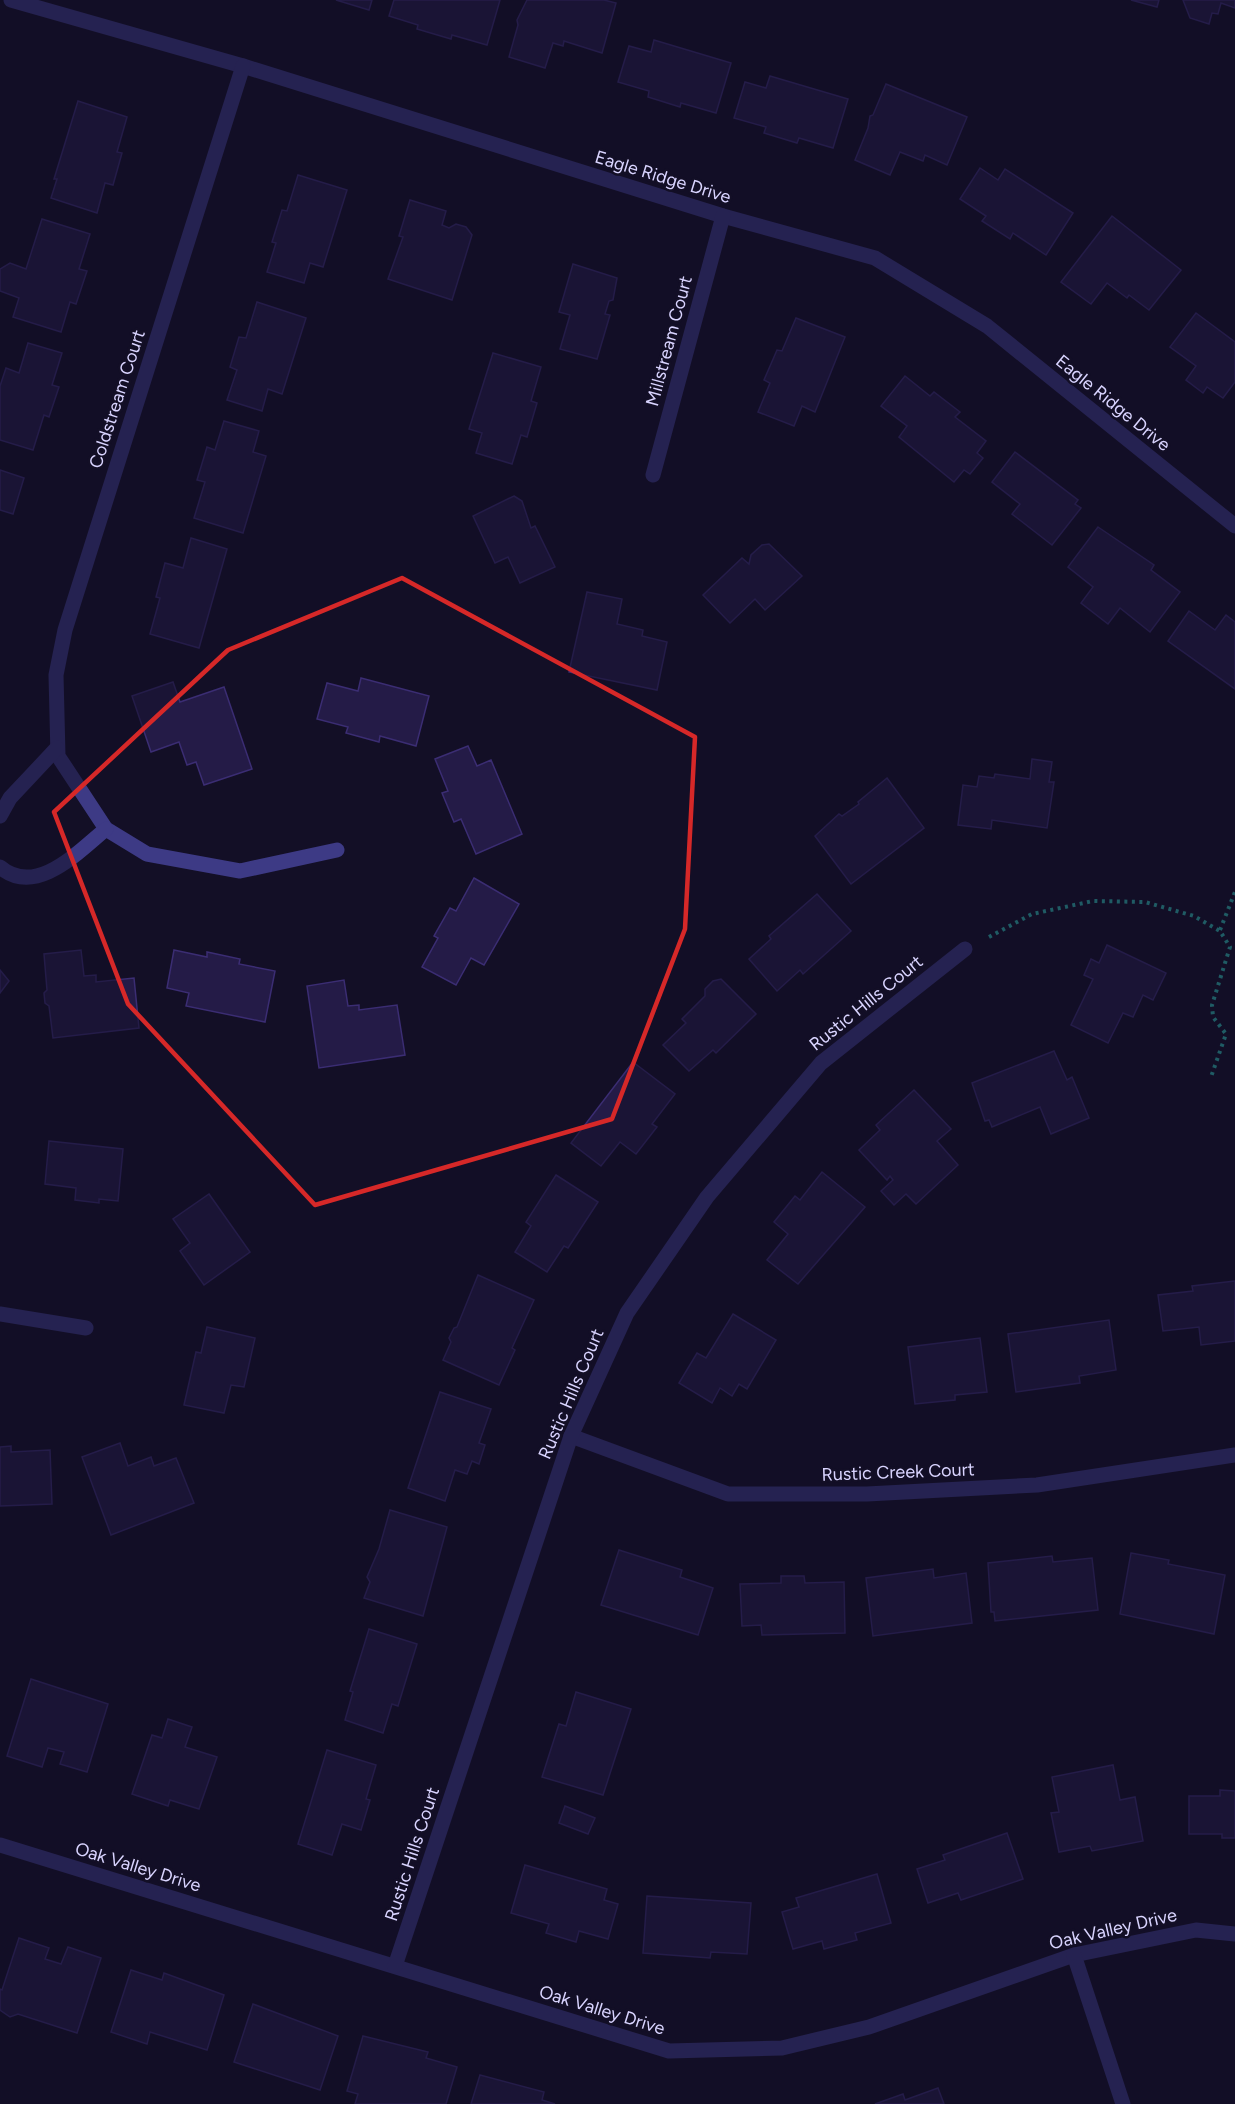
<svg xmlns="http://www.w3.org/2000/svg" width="1235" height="2104" font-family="Figtree,sans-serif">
<rect width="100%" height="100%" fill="#130f26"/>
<!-- building -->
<g fill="#241b47" stroke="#3b2d73" stroke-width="1.5">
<polygon points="336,0 372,0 369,10"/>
<polygon points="394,0 500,0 487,45 452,35 451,39 417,29 418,25 389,16"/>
<polygon points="527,0 604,0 616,3 602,53 564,41 563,46 553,43 545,68 509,57 518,25 517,20"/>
<polygon points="1131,0 1159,0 1157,7"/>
<polygon points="1183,0 1235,0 1235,8 1221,3 1218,14 1212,13 1209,24 1190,18"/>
<polygon points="654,40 731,63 716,113 681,103 680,107 648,97 649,91 618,82 629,46 651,52"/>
<polygon points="770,76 848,99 833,148 799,138 797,143 764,133 766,127 734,118 745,82 766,88"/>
<polygon points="886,84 967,117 947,165 925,155 923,161 900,152 890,175 855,160 868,128 870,116 873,115"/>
<polygon points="78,101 127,117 117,152 122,153 113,185 105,183 97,213 51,198 57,179 54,179"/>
<polygon points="980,168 998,180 1005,169 1073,213 1046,255 1013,233 1010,239 982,221 986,216 960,199"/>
<polygon points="298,175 347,190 323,267 310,263 304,283 267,272 276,243 272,242 282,210 287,211"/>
<polygon points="410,200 446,211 442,225 449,228 456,224 466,227 472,235 452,300 388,279 403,237 399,236"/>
<polygon points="1112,216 1181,270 1149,310 1129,295 1127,298 1107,283 1091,304 1061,282"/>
<polygon points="42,219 90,234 79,269 87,271 76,304 70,302 61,332 13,317 19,298 0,291 0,269 10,263 26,269"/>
<polygon points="573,264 617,278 613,300 609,301 605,314 610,315 597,359 560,349 570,315 559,312"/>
<polygon points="257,302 306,318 282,394 268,389 262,411 227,400 237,370 230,367 239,337 246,338"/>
<polygon points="1196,313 1235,342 1235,382 1223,398 1207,387 1203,393 1186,380 1196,366 1170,347"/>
<polygon points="796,318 845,337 815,412 802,406 794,426 758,412 770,383 764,380 777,350 782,351"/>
<polygon points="28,343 62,353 52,385 59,387 49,417 44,415 33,450 0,440 0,386 6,368 19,373"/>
<polygon points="493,353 541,367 531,401 537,403 527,437 521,435 512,464 476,453 482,433 469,429"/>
<polygon points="905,376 930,396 934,392 960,412 955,417 986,441 977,453 983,458 970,474 964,470 954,482 899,437 907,426 881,406"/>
<polygon points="224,421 259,431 253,452 266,456 243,533 194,518 205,482 197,480 207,447 215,450"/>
<polygon points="1015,452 1078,500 1075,504 1081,508 1052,545 1012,514 1020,504 992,482"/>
<polygon points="0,470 24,478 13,514 0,510"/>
<polygon points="514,496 522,501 531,528 535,526 555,567 520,583 508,557 495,563 473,516"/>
<polygon points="1098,527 1154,565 1151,570 1180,592 1150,632 1120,608 1108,624 1081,603 1093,587 1068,567"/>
<polygon points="191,538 227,549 199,648 150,634 160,598 156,597 165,563 183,568"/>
<polygon points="769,544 802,576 765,610 755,599 730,623 703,595 742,558 749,564 751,555 762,545"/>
<polygon points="587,592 622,599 617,624 643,630 642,636 667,642 657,690 569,672"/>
<polygon points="1189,611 1215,630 1226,615 1235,622 1235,689 1168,641"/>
<polygon points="361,678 429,696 416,746 380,736 379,742 346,733 348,727 317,719 327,683 358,691"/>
<polygon points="173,682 180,702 224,687 252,769 204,785 196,762 187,765 179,742 151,752 132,696"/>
<polygon points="468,746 477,766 491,760 522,834 476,854 461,819 454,822 442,793 448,791 435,759"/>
<polygon points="1032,759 1052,762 1049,782 1054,782 1047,828 992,820 991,829 958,825 963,785 977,787 979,776 994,778 995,774 1030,779"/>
<polygon points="887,778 924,828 851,884 815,836 839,814 842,816 859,804 858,802"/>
<polygon points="474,878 519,904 484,965 471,958 456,985 422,967 438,938 434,936 450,908 456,911"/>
<polygon points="817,894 851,931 803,974 800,970 777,991 749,959 771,939 769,936"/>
<polygon points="1107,945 1166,973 1153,1000 1143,995 1133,1017 1123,1013 1108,1043 1071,1025 1093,979 1084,975 1091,959 1099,963"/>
<polygon points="81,950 84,976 96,975 96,982 134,978 139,1028 53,1038 49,1006 45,1003 44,993 47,990 44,954"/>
<polygon points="174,950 207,957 207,952 240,959 239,964 275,971 265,1022 186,1006 189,993 167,988"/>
<polygon points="0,970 9,981 0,993"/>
<polygon points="721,979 756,1014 716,1053 713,1050 689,1071 663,1045 686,1023 682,1019 705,996 705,989 713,981"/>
<polygon points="344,980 348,1006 359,1005 359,1010 397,1005 405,1055 319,1068 307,986"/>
<polygon points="1054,1051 1067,1080 1072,1077 1089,1118 1051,1134 1040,1107 992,1127 989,1120 985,1121 972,1083"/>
<polygon points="633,1062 675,1094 652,1124 657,1127 636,1154 620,1142 601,1166 571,1143"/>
<polygon points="914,1090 951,1129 937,1141 958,1165 916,1204 906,1194 894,1205 881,1191 893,1180 890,1176 887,1180 859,1150 880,1130 876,1125"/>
<polygon points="49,1141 123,1149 118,1201 99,1199 99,1203 75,1200 76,1188 45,1184"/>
<polygon points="822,1172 865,1207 798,1284 767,1260 788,1234 774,1222 795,1196 800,1200"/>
<polygon points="556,1175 598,1202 568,1248 564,1246 547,1272 515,1252 531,1226 526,1222"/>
<polygon points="209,1194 250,1252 204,1285 180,1251 190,1243 173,1219"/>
<polygon points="478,1275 534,1300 512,1348 515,1350 499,1385 443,1360 451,1342 449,1338 454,1328 457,1327"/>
<polygon points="1235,1281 1235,1341 1201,1345 1199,1327 1163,1331 1158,1295 1193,1291 1192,1286"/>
<polygon points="733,1314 776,1340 747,1389 739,1384 732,1396 720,1388 712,1403 679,1383 697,1353 706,1358"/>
<polygon points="1109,1320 1116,1370 1079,1376 1080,1383 1016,1392 1008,1334"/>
<polygon points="207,1327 255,1338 244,1387 231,1385 224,1413 184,1405 196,1352 201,1353"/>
<polygon points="980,1338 987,1392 955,1395 955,1400 915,1404 908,1347"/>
<polygon points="440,1392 491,1409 479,1443 485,1445 479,1464 472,1461 467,1474 455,1470 445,1501 408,1488"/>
<polygon points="120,1443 128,1466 151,1457 154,1466 176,1458 194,1503 111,1535 82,1457"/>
<polygon points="11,1446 11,1452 50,1450 52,1504 0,1506 0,1447"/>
<polygon points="390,1510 447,1527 423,1616 364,1598 370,1582 367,1577 379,1549"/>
<polygon points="619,1550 682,1570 680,1577 713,1588 698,1635 601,1605"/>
<polygon points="1131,1553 1169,1560 1168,1564 1225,1575 1214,1634 1120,1614"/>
<polygon points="1052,1556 1053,1562 1092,1558 1098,1610 995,1621 994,1612 991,1612 988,1563"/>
<polygon points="933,1569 934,1578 966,1573 972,1623 873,1636 866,1578"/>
<polygon points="781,1576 804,1576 805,1583 844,1582 845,1633 762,1635 761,1625 742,1626 740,1584 781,1583"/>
<polygon points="369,1629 417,1644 398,1706 392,1704 383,1733 345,1720 353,1692 350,1691"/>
<polygon points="31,1679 108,1704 87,1772 60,1764 64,1752 48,1748 42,1767 7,1756"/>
<polygon points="576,1692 631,1709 603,1795 542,1777 559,1724 566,1726"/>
<polygon points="168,1719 192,1727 185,1747 217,1757 199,1809 170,1800 168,1806 132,1794 152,1735 162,1738"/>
<polygon points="327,1750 376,1765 366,1799 370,1800 361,1830 342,1824 332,1855 298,1844"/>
<polygon points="1113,1765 1120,1800 1135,1797 1143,1841 1092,1851 1090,1846 1059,1852 1051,1813 1059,1812 1052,1777"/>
<polygon points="1220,1790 1235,1791 1235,1838 1222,1838 1222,1834 1189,1834 1189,1796 1220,1796"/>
<polygon points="565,1806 595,1818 588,1834 559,1823"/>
<polygon points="1007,1833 1023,1879 961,1900 958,1893 928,1903 917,1869 945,1860 943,1855"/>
<polygon points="525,1865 607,1889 604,1900 618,1904 608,1939 579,1931 576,1942 546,1933 549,1924 511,1913"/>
<polygon points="877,1874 891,1923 855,1933 857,1940 824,1949 822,1941 793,1949 782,1912 799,1907 796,1898"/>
<polygon points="647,1896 751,1903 747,1954 711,1952 710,1958 643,1953"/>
<polygon points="19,1938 49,1948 45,1959 61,1964 68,1947 101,1958 77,2033 18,2014 10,2017 0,2010 0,1989 2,1990"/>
<polygon points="131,1970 162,1980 164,1973 224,1995 207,2050 150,2032 147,2044 111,2032"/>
<polygon points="253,2004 338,2036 320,2090 234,2062"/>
<polygon points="363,2036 428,2052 426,2058 457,2067 446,2104 355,2104 358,2094 347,2091"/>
<polygon points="480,2075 544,2092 542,2100 555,2104 471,2104"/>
<polygon points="938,2088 944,2104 875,2104 903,2094 905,2100"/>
</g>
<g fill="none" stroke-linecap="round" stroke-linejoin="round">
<!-- path -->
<g stroke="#2fb8b0" stroke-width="4" stroke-dasharray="3 4.5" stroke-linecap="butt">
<polyline points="1220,930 1235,892"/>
<polyline points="989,937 1032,914 1093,901 1145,902 1194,916 1220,931 1230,947 1212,1005 1213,1017 1226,1034 1211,1077"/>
</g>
<!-- street -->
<g stroke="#3d3a85" stroke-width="15">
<polyline points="11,0 243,66 723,216 875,258 987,326 1235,526"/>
<polyline points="243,66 65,630 56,675 58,756 106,829 147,854 240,871 337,850"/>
<polyline points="653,475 723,216"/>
<polyline points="0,816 10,798 57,748"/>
<path d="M 0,867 C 36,898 79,851 106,829"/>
<polyline points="0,1314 86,1328"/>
<polyline points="571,1436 728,1494 867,1494 1037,1485 1235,1455"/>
<polyline points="0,1845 669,2051 782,2048 869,2027 1074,1955 1196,1930 1235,1934"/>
<polyline points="1074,1955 1123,2104"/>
<polyline points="395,1966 571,1436 627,1313 707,1197 821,1063 965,949"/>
</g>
</g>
<!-- marked area -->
<path d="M0 0H1235V2104H0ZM 402,578 L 695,737 L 685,929 L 612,1119 L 315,1205 L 128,1004 L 54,812 L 228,650 Z" fill="#130f26" fill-opacity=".55" fill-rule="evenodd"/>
<path fill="none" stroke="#d62828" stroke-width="4.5" stroke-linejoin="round" d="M 402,578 L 695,737 L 685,929 L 612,1119 L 315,1205 L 128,1004 L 54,812 L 228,650 Z"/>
<g text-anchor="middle" stroke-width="5" stroke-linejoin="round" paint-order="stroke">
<!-- street labels -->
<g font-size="18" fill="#d9d4ff" stroke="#130f26">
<text transform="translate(663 177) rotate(17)" y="6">Eagle Ridge Drive</text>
<text transform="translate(669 341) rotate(-75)" y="6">Millstream Court</text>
<text transform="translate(117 399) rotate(-72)" y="6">Coldstream Court</text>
<text transform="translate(1113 403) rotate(39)" y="6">Eagle Ridge Drive</text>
<text transform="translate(866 1003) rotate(-39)" y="6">Rustic Hills Court</text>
<text transform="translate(571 1394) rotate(-67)" y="6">Rustic Hills Court</text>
<text transform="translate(898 1472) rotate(-2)" y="6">Rustic Creek Court</text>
<text transform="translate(412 1854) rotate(-72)" y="6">Rustic Hills Court</text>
<text transform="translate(138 1867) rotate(17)" y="6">Oak Valley Drive</text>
<text transform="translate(1113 1929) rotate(-13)" y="6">Oak Valley Drive</text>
<text transform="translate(602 2010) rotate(17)" y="6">Oak Valley Drive</text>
</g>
</g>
</svg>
